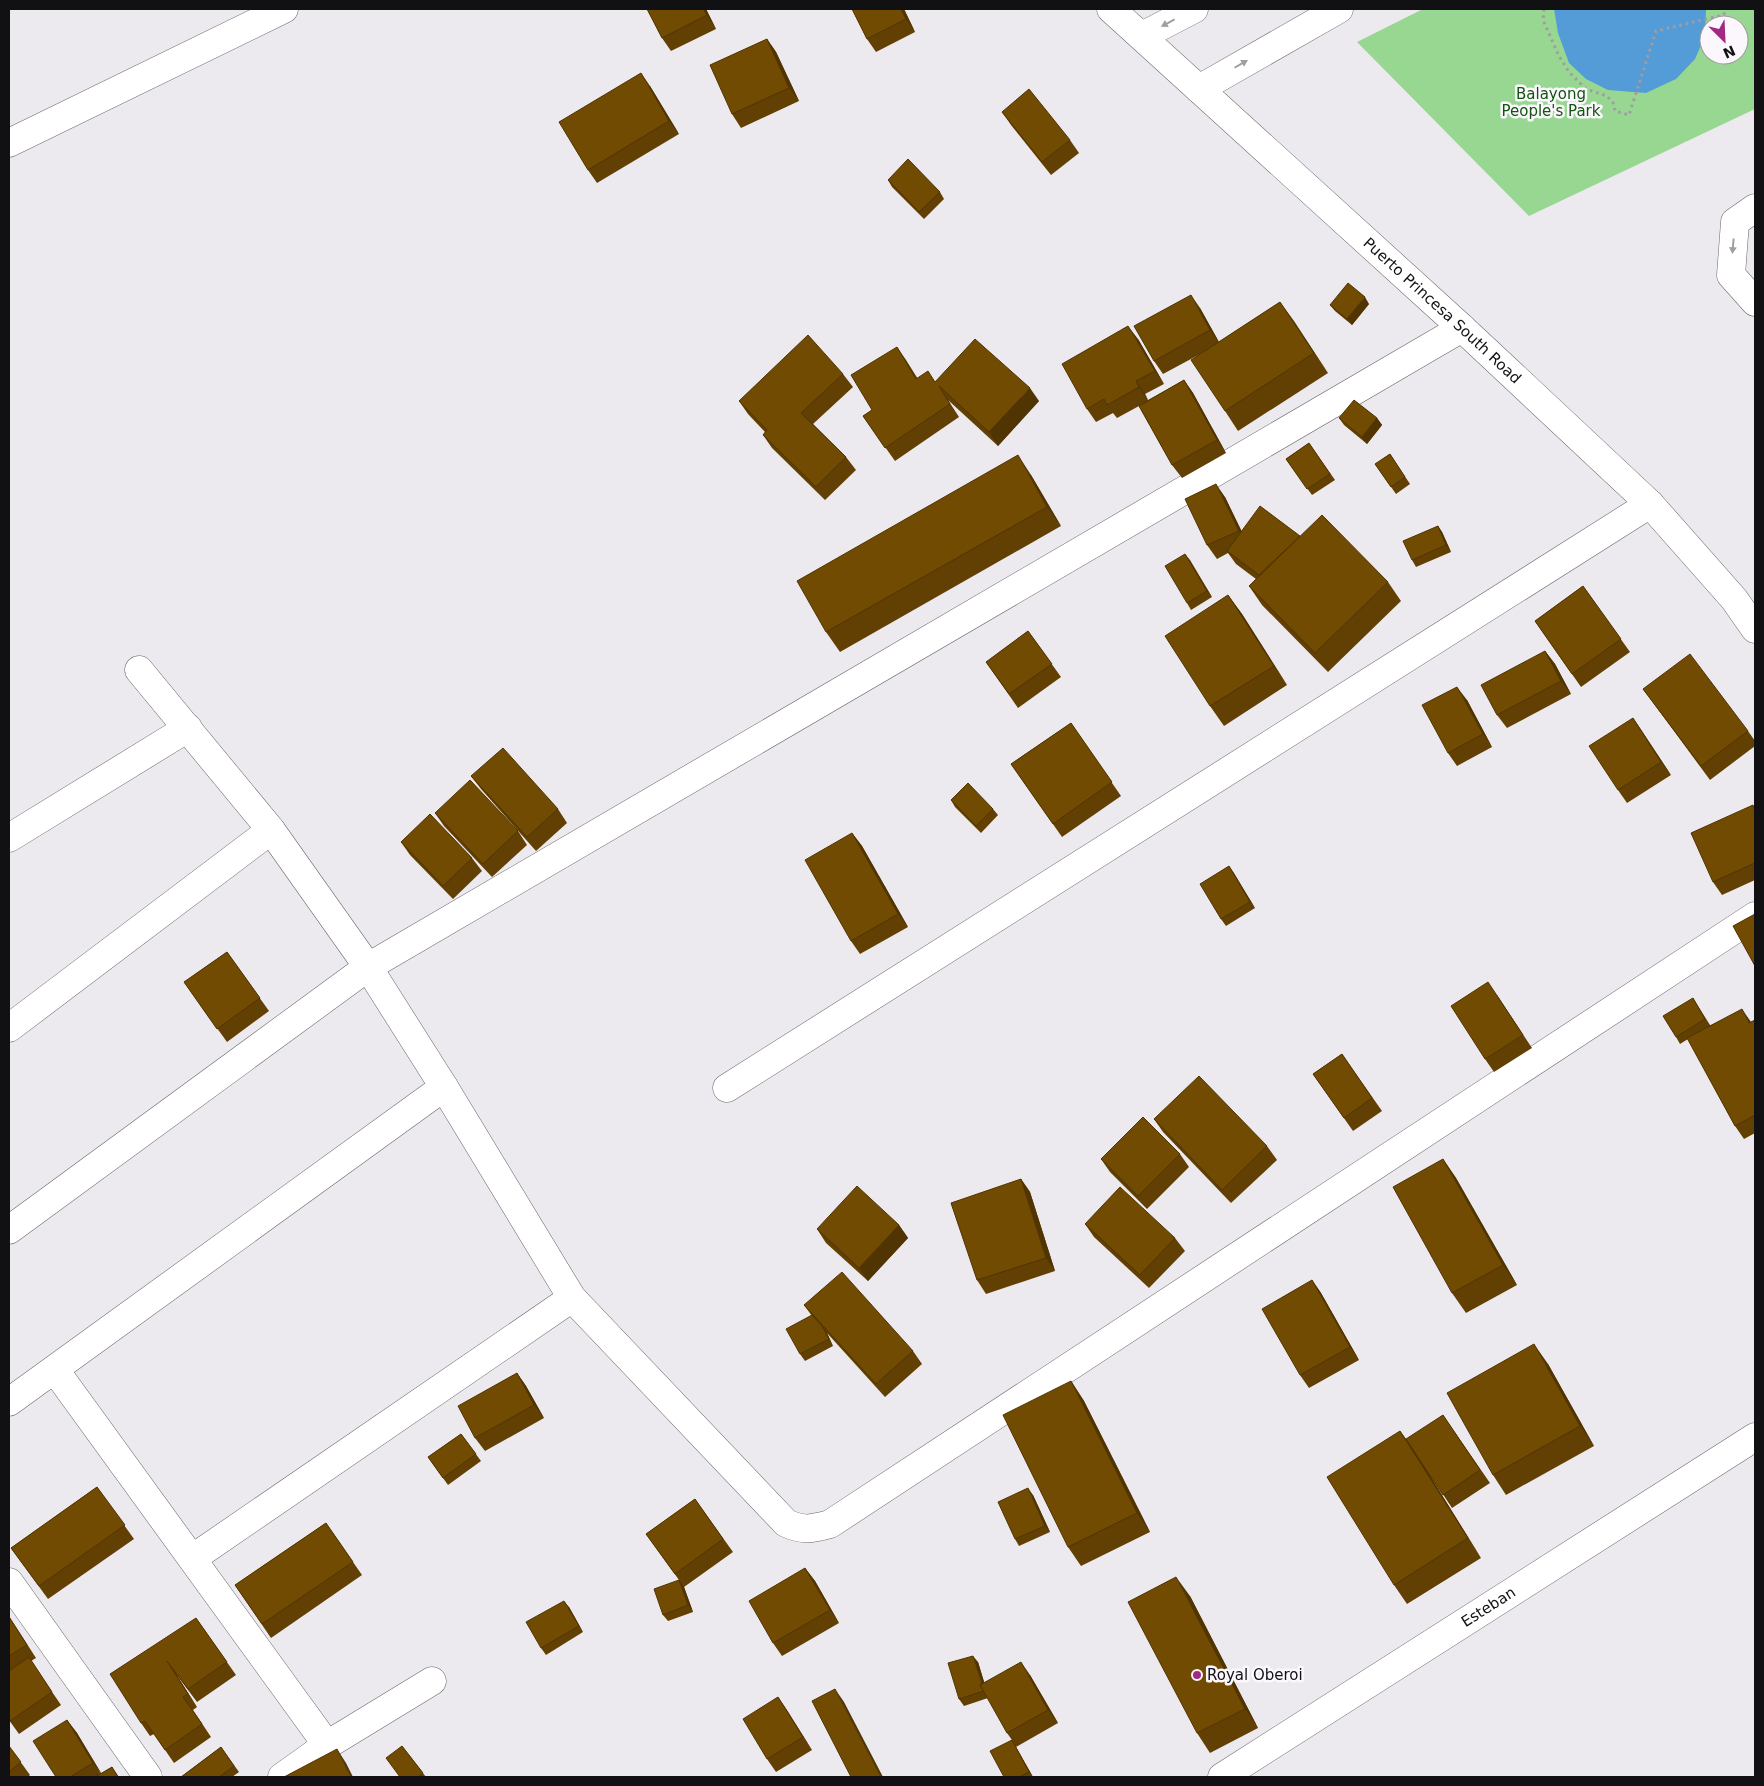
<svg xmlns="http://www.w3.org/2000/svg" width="1764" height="1786" font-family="'DejaVu Sans',sans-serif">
<rect width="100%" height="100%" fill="#edeaef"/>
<!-- green -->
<path fill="#97d792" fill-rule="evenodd" d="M 1423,9 L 1755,9 L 1755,109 L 1529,216 L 1357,42 ZM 1709,25 L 1739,25 L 1739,55 L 1709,55 Z"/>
<!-- water -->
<polygon fill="#539cd8" points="1554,9 1706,9 1705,36 1695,59 1676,79 1646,93 1608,90 1586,79 1569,63 1558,33"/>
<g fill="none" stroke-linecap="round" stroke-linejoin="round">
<defs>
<g id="minor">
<polyline points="1142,36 1194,9"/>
<polyline points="1199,89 1339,9"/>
<polyline points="9,143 284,9"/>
<polyline points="1755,208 1735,222 1731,275 1755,302"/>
<path d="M 139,670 L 271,830 L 368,967 L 444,1087 L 572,1298 L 786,1523 C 803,1531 812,1529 830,1524 L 1755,916"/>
<polyline points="9,838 188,728"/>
<polyline points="9,1028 271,830"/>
<polyline points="727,1088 1650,504"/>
<polyline points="9,1230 368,967 1462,328"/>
<polyline points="55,1370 327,1745"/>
<polyline points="9,1402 444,1087"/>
<polyline points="193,1558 572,1298"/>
<polyline points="9,1582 148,1777"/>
<polyline points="282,1777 327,1745 432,1681"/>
<path id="s1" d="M 1222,1777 L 1755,1437"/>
</g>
<g id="major">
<path id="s2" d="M 1111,9 L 1462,328 L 1650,504 L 1734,599 L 1755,629"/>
</g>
</defs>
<!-- minor casing -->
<use href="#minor" stroke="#6a676b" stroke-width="29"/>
<!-- major casing -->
<use href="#major" stroke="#6a676b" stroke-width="29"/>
<!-- path -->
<polyline stroke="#a09da1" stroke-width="3" stroke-dasharray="2.5 4" stroke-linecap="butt" points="1544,9 1543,20 1559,56 1569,72 1586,89 1607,96 1614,104 1615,111 1629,115 1656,31 1723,15 1728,9"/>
<!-- minor -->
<use href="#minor" stroke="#fff" stroke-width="28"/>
<!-- major -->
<use href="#major" stroke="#fff" stroke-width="28"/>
</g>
<!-- wall -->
<g fill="#624003">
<polygon points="647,9 706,9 716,29 671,51 662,38"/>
<polygon points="852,9 904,9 915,32 876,52 867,39"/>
<polygon points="767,39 776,52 799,101 741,128 732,114"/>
<polygon points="650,86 679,134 597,183 588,170"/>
<polygon points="1002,112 1070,140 1079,153 1051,175 1011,125"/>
<polygon points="888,180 940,192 944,199 924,219 892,187"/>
<polygon points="1280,302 1328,373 1238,431 1225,411 1204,352 1163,374 1154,361 1200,308 1219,342"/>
<polygon points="1369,304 1352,325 1335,311 1330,305"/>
<polygon points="1138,339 1164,384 1145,394 1148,400 1184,380 1193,393 1226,453 1182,478 1172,465 1139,406 1117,418 1113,413 1096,422 1087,409"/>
<polygon points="897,347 917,379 1039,401 998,446 948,400 959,417 895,461 863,416 872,410"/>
<polygon points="843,374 853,387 813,424 846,457 856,470 825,500 772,448 763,435 765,432 748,414 739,401"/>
<polygon points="1339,418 1377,418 1382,425 1367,444 1344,425"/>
<polygon points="1309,443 1335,480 1312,495 1286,459"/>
<polygon points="1390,454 1410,484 1396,494 1375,464"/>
<polygon points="1031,475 1061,526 840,652 826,632"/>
<polygon points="1225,497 1241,531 1300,536 1388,582 1401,601 1328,672 1262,605 1249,586 1256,579 1236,564 1228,553 1217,559 1207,545"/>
<polygon points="1438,526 1442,532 1451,552 1416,567 1412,560"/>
<polygon points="1185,554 1212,597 1191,610 1187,603"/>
<polygon points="1583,586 1630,652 1581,687 1535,621"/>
<polygon points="1228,595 1242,614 1287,685 1224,726 1210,706"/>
<polygon points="1028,631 1061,677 1018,708 986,662"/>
<polygon points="1545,651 1555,664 1571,694 1507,728 1497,715"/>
<polygon points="1643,689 1748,731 1755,741 1755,746 1710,780"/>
<polygon points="1467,700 1492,747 1457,766 1448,753"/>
<polygon points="1633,718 1671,775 1627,803 1618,790"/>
<polygon points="1071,723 1121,796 1062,837 1011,764"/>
<polygon points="471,776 558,809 567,823 536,851 481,789"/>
<polygon points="951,800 993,809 998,815 981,833 955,807"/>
<polygon points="1755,809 1755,880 1722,895 1713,882"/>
<polygon points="435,813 518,831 527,845 492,877 444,826"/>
<polygon points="852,833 862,846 908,927 860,954 851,941"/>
<polygon points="401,842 472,858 482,871 453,899 410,855"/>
<polygon points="1229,866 1255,908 1226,926 1221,919"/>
<polygon points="227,952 269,1011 227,1042 184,982"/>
<polygon points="1497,995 1532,1048 1494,1072 1485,1059"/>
<polygon points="1693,998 1710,1025 1751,1022 1755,1020 1755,1133 1744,1139 1735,1126 1688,1039 1680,1044 1676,1037"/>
<polygon points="1342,1054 1382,1111 1353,1131 1313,1074"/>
<polygon points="1154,1119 1267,1146 1277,1160 1231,1203 1163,1132"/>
<polygon points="1180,1154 1189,1167 1147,1209 1110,1172 1101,1159"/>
<polygon points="1443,1159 1456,1178 1517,1285 1466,1313 1452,1293"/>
<polygon points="1021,1179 1030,1192 1055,1271 986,1294 977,1280"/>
<polygon points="1085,1224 1175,1238 1185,1251 1149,1288 1094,1237"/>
<polygon points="899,1225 908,1238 868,1281 826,1243 817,1229"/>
<polygon points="1312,1280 1321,1293 1359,1360 1309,1388 1300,1375"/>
<polygon points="804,1305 913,1351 922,1364 885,1397 827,1333 833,1346 805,1361 800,1354 812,1316"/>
<polygon points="1548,1364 1594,1446 1506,1495 1493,1475"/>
<polygon points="517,1373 526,1386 544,1418 485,1451 475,1438"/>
<polygon points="1071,1381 1084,1401 1150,1532 1081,1566 1068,1547"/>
<polygon points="1443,1415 1490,1483 1452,1508 1419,1458 1481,1558 1407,1604 1394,1585 1400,1431 1409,1443"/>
<polygon points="461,1434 481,1461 448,1485 428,1457"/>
<polygon points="97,1487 134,1539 48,1599 11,1548"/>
<polygon points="1033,1495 1050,1532 1019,1546 1015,1539"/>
<polygon points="695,1499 733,1552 684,1587 693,1612 668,1621 663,1615 679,1580 646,1534"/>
<polygon points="326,1523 362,1575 271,1638 235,1585"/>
<polygon points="805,1568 815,1581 839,1623 782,1656 773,1643"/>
<polygon points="1190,1596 1258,1728 1210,1753 1197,1733"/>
<polygon points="569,1607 583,1632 546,1655 541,1648"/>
<polygon points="9,1616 36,1658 31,1661 61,1705 19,1734 9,1720"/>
<polygon points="196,1618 236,1675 197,1702 176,1674 197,1707 193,1710 211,1737 174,1763 154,1734 150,1736 141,1723"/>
<polygon points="978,1662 984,1682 1030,1675 1058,1723 1016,1747 1033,1777 1004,1777 1012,1740 1007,1733 988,1698 964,1706 959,1699"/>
<polygon points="778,1697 812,1750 776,1772 767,1759"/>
<polygon points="67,1720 77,1733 101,1774 112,1767 119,1777 56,1777"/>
<polygon points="9,1746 30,1775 28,1777 9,1777"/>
<polygon points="402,1746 426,1777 400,1777"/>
<polygon points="221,1747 239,1772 232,1777 181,1777"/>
</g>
<!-- shaded-wall -->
<g fill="#503402">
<polygon points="703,9 706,9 716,29 707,15"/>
<polygon points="901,9 904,9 915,32 906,19"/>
<polygon points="767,39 776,52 799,101 789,88"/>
<polygon points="641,73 650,86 679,134 669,121"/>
<polygon points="1191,295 1200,308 1220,344 1210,330"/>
<polygon points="1365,297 1369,304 1352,325 1347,319"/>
<polygon points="1280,302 1294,321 1328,373 1314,353"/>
<polygon points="1128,326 1138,339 1164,384 1155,371"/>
<polygon points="897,347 906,360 926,392 916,379"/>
<polygon points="1184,380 1193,393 1226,453 1217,440"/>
<polygon points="1136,381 1145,394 1148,400 1139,387"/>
<polygon points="1030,388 1039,401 998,446 989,432"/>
<polygon points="1377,418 1382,425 1367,444 1362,437"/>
<polygon points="1018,455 1031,475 1061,526 1047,507"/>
<polygon points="1216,484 1225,497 1248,544 1239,531"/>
<polygon points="1438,526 1442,532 1451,552 1446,545"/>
<polygon points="1185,554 1190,560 1212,597 1207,591"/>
<polygon points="1228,595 1242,614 1287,685 1274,666"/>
<polygon points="1545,651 1555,664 1571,694 1561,681"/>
<polygon points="1457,687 1467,700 1492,747 1483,734"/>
<polygon points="1633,718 1642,731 1671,775 1661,762"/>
<polygon points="852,833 862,846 908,927 898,914"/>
<polygon points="1229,866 1234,873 1255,908 1250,902"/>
<polygon points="1742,1009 1751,1022 1749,1023"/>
<polygon points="1443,1159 1456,1178 1517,1285 1503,1265"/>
<polygon points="1021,1179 1030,1192 1055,1271 1046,1258"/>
<polygon points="899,1225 908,1238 868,1281 859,1268"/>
<polygon points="1312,1280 1321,1293 1359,1360 1350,1347"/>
<polygon points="822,1326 827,1333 833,1346 829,1339"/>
<polygon points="1534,1344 1548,1364 1594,1446 1580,1426"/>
<polygon points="517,1373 526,1386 544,1418 534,1405"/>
<polygon points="1071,1381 1084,1401 1150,1532 1137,1513"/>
<polygon points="1400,1431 1414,1450 1481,1558 1468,1538"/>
<polygon points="1028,1488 1033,1495 1050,1532 1045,1526"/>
<polygon points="805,1568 815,1581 839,1623 830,1610"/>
<polygon points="1176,1577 1190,1596 1258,1728 1245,1709"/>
<polygon points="679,1580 684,1587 693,1612 688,1605"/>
<polygon points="564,1601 569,1607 583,1632 579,1626"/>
<polygon points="973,1656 978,1662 989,1698 985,1691"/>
<polygon points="167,1661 176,1674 197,1707 188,1694"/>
<polygon points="1021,1662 1030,1675 1058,1723 1048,1710"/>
<polygon points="835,1689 844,1702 883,1777 881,1777"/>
<polygon points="778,1697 787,1710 812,1750 803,1737"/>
<polygon points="67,1720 77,1733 103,1776 93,1763"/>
<polygon points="1012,1740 1016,1747 1033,1777 1029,1772"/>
<polygon points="337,1749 346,1763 353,1777 351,1777"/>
</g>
<!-- building -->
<g fill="#724b03" stroke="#503402">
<polygon points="647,9 703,9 707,15 662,38"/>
<polygon points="852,9 901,9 906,19 867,39"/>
<polygon points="767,39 789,88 732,114 710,65"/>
<polygon points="641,73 669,121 588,170 559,122"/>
<polygon points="1029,89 1070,140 1042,162 1002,112"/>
<polygon points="908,159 940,192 919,212 888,180"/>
<polygon points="1348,283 1365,297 1347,319 1330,305"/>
<polygon points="1191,295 1210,330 1154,361 1134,326"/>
<polygon points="1280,302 1314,353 1225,411 1191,360"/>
<polygon points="1128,326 1155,371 1136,381 1139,387 1107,405 1104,399 1087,409 1062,364"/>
<polygon points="808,335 843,374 801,413 846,457 816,487 763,435 767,430 739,401"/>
<polygon points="975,339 1030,388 989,432 939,386 950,404 885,448 863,416 872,410 851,375 897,347 916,379 928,371 935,382"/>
<polygon points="1184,380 1217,440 1172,465 1139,406"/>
<polygon points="1354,400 1377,418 1362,437 1339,418"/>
<polygon points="1309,443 1330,474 1307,489 1286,459"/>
<polygon points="1390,454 1405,477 1391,487 1375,464"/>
<polygon points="1018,455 1047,507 826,632 797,581"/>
<polygon points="1216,484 1239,531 1207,545 1185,499"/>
<polygon points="1260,506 1300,536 1259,575 1227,551"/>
<polygon points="1322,515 1388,582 1315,653 1249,586"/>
<polygon points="1438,526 1446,545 1412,560 1403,541"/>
<polygon points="1185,554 1207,591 1187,603 1165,566"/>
<polygon points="1583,586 1621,639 1572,674 1535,621"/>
<polygon points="1228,595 1274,666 1210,706 1165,636"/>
<polygon points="1028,631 1052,664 1009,694 986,662"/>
<polygon points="1545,651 1561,681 1497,715 1481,685"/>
<polygon points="1690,654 1748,731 1701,766 1643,689"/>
<polygon points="1457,687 1483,734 1448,753 1422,705"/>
<polygon points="1633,718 1661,762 1618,790 1589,746"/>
<polygon points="1071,723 1112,782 1053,824 1011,764"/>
<polygon points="503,748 558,809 527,837 471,776"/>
<polygon points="470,780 518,831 483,864 435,813"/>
<polygon points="968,783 993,809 976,826 951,800"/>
<polygon points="1753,805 1755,811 1755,863 1713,882 1691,833"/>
<polygon points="430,814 472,858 443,886 401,842"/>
<polygon points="852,833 898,914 851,941 805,860"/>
<polygon points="1229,866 1250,902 1221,919 1200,884"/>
<polygon points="1755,914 1755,966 1733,926"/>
<polygon points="227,952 260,998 217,1029 184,982"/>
<polygon points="1488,982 1523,1035 1485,1059 1451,1006"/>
<polygon points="1693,998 1705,1019 1676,1037 1663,1016"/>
<polygon points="1742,1009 1749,1023 1755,1020 1755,1115 1735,1126 1687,1038"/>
<polygon points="1342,1054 1372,1098 1344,1118 1313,1074"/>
<polygon points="1199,1076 1267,1146 1222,1190 1154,1119"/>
<polygon points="1143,1117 1180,1154 1138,1196 1101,1159"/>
<polygon points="1443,1159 1503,1265 1452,1293 1393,1187"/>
<polygon points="1021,1179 1046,1258 977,1280 951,1203"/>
<polygon points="857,1186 899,1225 859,1268 817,1229"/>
<polygon points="1120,1187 1175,1238 1140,1275 1085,1224"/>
<polygon points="842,1272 913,1351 876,1384 804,1305"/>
<polygon points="1312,1280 1350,1347 1300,1375 1262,1309"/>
<polygon points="812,1315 822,1326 829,1339 800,1354 786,1329"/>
<polygon points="1534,1344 1580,1426 1493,1475 1447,1393"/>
<polygon points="517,1373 534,1405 475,1438 458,1406"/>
<polygon points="1071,1381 1137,1513 1068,1547 1003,1415"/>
<polygon points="1443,1415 1480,1470 1443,1495 1406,1439"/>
<polygon points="1400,1431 1468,1538 1394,1585 1327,1477"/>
<polygon points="461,1434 476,1454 443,1478 428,1457"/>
<polygon points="97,1487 125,1525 39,1586 11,1548"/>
<polygon points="1028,1488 1045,1526 1015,1539 998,1502"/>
<polygon points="695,1499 723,1539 675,1574 646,1534"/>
<polygon points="326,1523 353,1562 262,1624 235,1585"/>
<polygon points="805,1568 830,1610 773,1643 749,1601"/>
<polygon points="1176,1577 1245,1709 1197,1733 1128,1602"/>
<polygon points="679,1580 688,1605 663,1615 654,1589"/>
<polygon points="564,1601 579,1626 541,1648 526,1622"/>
<polygon points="9,1617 27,1645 9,1656"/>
<polygon points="196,1618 227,1662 188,1689 167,1661 188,1694 183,1697 202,1724 165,1750 145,1721 141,1723 110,1674"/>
<polygon points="973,1656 982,1683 980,1685 984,1691 959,1699 948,1663"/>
<polygon points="29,1657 52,1692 10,1721 9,1720 9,1671"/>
<polygon points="1021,1662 1048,1710 1007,1733 980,1685"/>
<polygon points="835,1689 881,1777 851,1777 812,1701"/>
<polygon points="778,1697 803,1737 767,1759 743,1719"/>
<polygon points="67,1720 93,1763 70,1777 56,1777 33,1741"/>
<polygon points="1012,1740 1029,1772 1019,1777 1004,1777 990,1751"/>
<polygon points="9,1746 21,1762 9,1772"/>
<polygon points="402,1746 423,1773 418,1777 400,1777 386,1758"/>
<polygon points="221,1747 234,1766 219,1777 181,1777"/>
<polygon points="337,1749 351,1777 284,1777"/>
<polygon points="112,1767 118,1777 95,1777"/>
</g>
<!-- one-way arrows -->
<defs><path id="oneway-solid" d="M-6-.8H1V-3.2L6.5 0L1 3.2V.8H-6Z" transform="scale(1.25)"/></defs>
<g fill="#a09fa0">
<use href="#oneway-solid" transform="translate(1168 23) rotate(152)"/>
<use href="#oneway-solid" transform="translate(1241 64) rotate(-30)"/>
<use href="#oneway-solid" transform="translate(1733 246) rotate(95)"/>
</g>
<!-- markers -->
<circle fill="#a02a83" stroke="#fbf7fc" stroke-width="2" cx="1197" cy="1675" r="5"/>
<g text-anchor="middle" stroke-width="5" stroke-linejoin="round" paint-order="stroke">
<!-- park labels -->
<g font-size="15" fill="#115310" stroke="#fbf7fc">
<text x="1551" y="99">Balayong<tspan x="1551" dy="17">People's Park</tspan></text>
</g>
<!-- street labels -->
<g font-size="15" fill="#111012" stroke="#fbf7fc">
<text dy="5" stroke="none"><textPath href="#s2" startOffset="448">Puerto Princesa South Road</textPath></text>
<text dy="5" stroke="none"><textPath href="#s1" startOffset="316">Esteban</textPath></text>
</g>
<!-- poi labels -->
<g font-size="15" fill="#111012" stroke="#fbf7fc" text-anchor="start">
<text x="1207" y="1680">Royal Oberoi</text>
</g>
</g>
<!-- border -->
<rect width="1764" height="1786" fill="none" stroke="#111012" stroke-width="20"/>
<!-- north arrow -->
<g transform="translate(1724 40) rotate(156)"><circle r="24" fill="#fbf7fc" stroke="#9d9b9e"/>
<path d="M0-4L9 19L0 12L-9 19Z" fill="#a02a83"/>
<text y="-8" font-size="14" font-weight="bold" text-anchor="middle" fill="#111012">N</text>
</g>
</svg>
